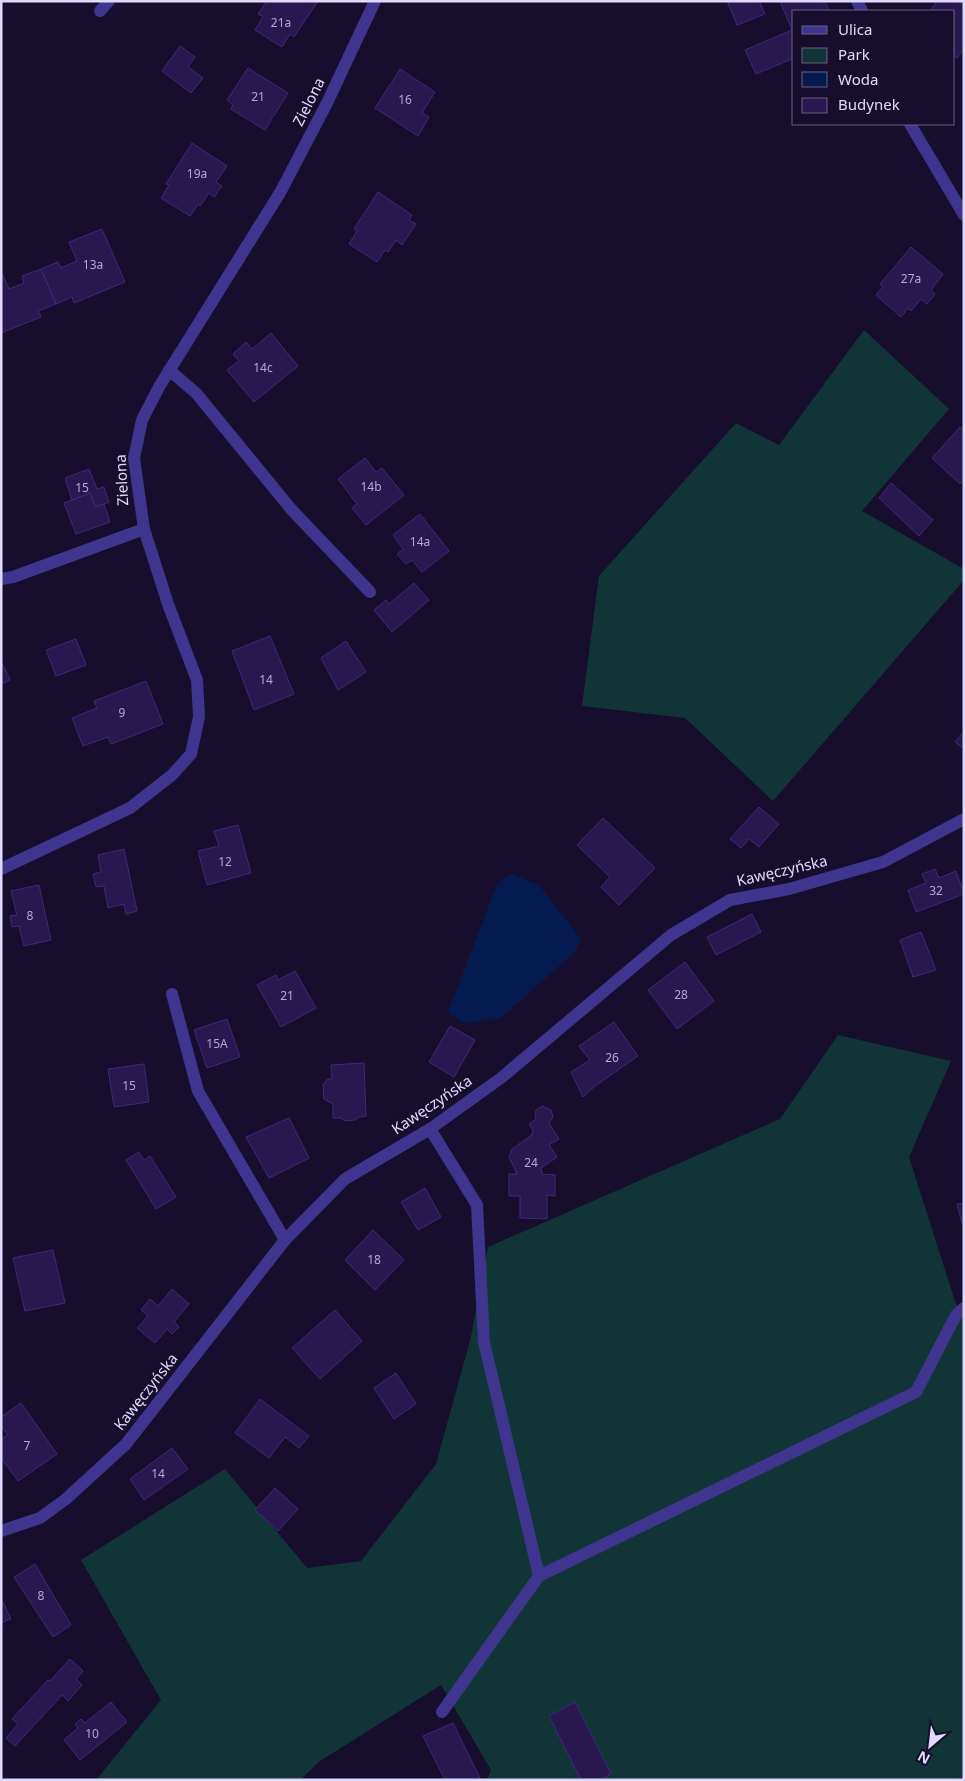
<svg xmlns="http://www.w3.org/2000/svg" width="965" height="1781" font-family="'Noto Sans',sans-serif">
<rect width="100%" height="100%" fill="#160e2c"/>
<!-- green -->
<g fill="#113536">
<polygon points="864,330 949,409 862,511 964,569 964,580 773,801 685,718 582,706 599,576 736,423 779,445"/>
<polygon points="838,1035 951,1061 909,1157 954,1298 964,1321 964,1780 487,1780 491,1770 441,1685 320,1761 300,1780 96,1780 161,1700 81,1560 225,1469 307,1568 361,1561 436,1464 471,1337 488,1247 780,1119"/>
</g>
<!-- water -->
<polygon fill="#051a4e" points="512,874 539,885 581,939 575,952 501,1018 464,1024 448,1012 497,884"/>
<!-- building -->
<g fill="#28184f" stroke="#3f287d">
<polygon points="267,1 318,1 294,37 290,34 282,47 255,30 263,17 258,14"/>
<polygon points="727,1 759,1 765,14 737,25"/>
<polygon points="780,1 825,1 829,11 794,11 794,58 756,74 745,50 792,30"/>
<polygon points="937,1 964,2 964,49 957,58 954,56 954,11 930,11"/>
<polygon points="180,46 195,57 188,67 203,78 191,93 162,71"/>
<polygon points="248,68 288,93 265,130 231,109 233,105 227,100"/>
<polygon points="400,69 435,92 422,113 429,117 418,136 375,108"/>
<polygon points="192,143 227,166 216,182 222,186 214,197 209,193 200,206 198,204 190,216 161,198 169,185 166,184"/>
<polygon points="378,192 412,215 409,220 416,224 402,245 396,240 388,252 385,250 377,262 349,244 357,231 354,229"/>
<polygon points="102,229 125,282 74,303 72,297 56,304 41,269 58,262 61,268 77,261 69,242"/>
<polygon points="911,247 943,274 931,290 935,294 927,304 921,299 911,311 908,308 901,317 876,295 883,286 880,284"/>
<polygon points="41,269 56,304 38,311 41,317 1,333 1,271 9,289 24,283 22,276"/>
<polygon points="271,333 298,366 254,402 227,370 239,361 233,354 246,342 252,349"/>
<polygon points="960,427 964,430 964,479 960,484 932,458"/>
<polygon points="365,458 376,472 382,468 404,495 366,525 352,508 357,504 338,479"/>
<polygon points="89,469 97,489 104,487 109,502 95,507 90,493 72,500 65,478"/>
<polygon points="891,483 933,520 919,536 879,498"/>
<polygon points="90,493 95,507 104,504 110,522 76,534 64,503"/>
<polygon points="420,514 449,551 422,572 412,560 406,564 397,554 403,549 393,535"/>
<polygon points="414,583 429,600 392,632 374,610 386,600 389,604"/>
<polygon points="270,636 294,694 254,710 232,651"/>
<polygon points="76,639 86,665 56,676 46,650"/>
<polygon points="346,641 366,672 338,690 321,658"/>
<polygon points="1,661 10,680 1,684"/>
<polygon points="146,681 163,724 111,744 108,737 83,746 72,718 97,708 94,701"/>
<polygon points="964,732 964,749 955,742"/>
<polygon points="759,807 779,824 759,847 749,839 741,848 730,839"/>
<polygon points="603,818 655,868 619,905 601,887 610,877 577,845"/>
<polygon points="238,825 251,873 207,885 198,851 219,846 214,831"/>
<polygon points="124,849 137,911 126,914 124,904 108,908 104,886 96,887 93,874 101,872 98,855"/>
<polygon points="935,869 939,878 956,871 964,894 916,912 908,890 926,883 922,874"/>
<polygon points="39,885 51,940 24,946 19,926 12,927 10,916 17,915 11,891"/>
<polygon points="752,914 761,932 716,955 707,937"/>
<polygon points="921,932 936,970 913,977 900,940"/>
<polygon points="685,962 714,1001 677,1029 648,990"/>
<polygon points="295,971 316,1008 281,1027 257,985 276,975 278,980"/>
<polygon points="227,1019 240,1057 207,1068 194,1030"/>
<polygon points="614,1022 638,1056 595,1086 583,1097 571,1072 590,1060 579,1046"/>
<polygon points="450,1026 475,1040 454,1077 429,1062"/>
<polygon points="364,1063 366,1116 359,1117 355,1120 345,1121 341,1118 333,1118 333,1104 324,1099 323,1084 328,1079 332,1079 331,1065"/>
<polygon points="144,1064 149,1102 114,1107 108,1069"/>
<polygon points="542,1106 551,1110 553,1117 549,1123 559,1139 549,1145 557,1157 541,1168 542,1174 555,1175 555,1196 547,1195 547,1219 520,1218 520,1196 509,1196 509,1174 517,1174 509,1157 512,1149 532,1135 533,1130 529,1124 535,1120 536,1110"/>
<polygon points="289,1118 309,1158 269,1178 246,1137"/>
<polygon points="139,1152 144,1160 150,1156 176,1197 156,1209 126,1160"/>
<polygon points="425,1188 441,1217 418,1230 401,1202"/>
<polygon points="964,1203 964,1222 962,1223 957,1204"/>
<polygon points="373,1230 404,1260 375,1290 345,1260"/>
<polygon points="53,1250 65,1303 25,1311 13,1258"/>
<polygon points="172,1289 189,1304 174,1322 179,1327 172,1334 167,1329 155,1343 137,1328 148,1316 141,1310 150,1299 158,1306"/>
<polygon points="335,1310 362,1341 320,1379 292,1348"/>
<polygon points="396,1373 416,1404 394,1419 374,1388"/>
<polygon points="260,1399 309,1436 299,1448 285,1437 269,1458 235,1433"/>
<polygon points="21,1403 57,1454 18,1481 1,1458 1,1439 8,1435 1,1426 1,1417"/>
<polygon points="172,1448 188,1469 144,1500 130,1479"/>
<polygon points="275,1488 298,1509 278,1531 255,1510"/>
<polygon points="35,1564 71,1625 53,1637 14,1577"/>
<polygon points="1,1598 11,1619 1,1623"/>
<polygon points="70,1659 83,1671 76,1679 82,1685 68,1701 62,1695 15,1746 6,1738 18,1724 12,1719 48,1680 50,1681"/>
<polygon points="111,1702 127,1722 80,1760 64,1740 78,1728 75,1724 81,1719 85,1723"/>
<polygon points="575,1702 611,1774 600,1780 581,1780 549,1716"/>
<polygon points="453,1723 481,1780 445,1780 423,1736"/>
</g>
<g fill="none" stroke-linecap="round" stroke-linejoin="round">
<!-- lane -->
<g stroke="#3f358f" stroke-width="12">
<polyline points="857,1 862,11"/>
<polyline points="100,11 109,1"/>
<polyline points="910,124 964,215"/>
<polyline points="169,370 196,393 291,509 370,592"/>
<polyline points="1,579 13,577 144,529"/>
<polyline points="172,994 198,1091 285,1240"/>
<polyline points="430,1129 477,1205 484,1342 539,1576 442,1712"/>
<polyline points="539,1576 916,1392 956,1315 964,1308"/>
</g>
<!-- street -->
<g stroke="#3f358f" stroke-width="12">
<polyline points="1,869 130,808 172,775 191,754 199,717 197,680 168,604 144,529 134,458 142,420 159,387 281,191 327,103 375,1"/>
<polyline points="1,1531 40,1518 66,1499 126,1444 285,1240 345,1179 430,1129 501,1078 671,935 730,900 789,889 883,862 964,819"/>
</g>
</g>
<g text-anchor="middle" stroke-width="4" stroke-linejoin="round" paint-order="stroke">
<!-- number labels -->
<g font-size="12" fill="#b2a9d3">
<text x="281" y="27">21a</text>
<text x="258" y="101">21</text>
<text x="405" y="104">16</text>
<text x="197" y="178">19a</text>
<text x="93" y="269">13a</text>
<text x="911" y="283">27a</text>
<text x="263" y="372">14c</text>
<text x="371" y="491">14b</text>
<text x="82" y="492">15</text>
<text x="420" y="546">14a</text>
<text x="266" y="684">14</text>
<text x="122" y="717">9</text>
<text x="225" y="866">12</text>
<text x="936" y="895">32</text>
<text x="30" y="920">8</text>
<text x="681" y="999">28</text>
<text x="287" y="1000">21</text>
<text x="217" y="1048">15A</text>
<text x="612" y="1062">26</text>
<text x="129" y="1090">15</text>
<text x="531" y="1167">24</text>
<text x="374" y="1264">18</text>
<text x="27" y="1450">7</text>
<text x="158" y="1478">14</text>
<text x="41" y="1600">8</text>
<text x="92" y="1738">10</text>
</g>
<!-- street labels -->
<g font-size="15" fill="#e0d9ff" stroke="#160e2c">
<text transform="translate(309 102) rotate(-63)" y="5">Zielona</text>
<text transform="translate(122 480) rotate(-93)" y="5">Zielona</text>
<text transform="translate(782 871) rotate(-13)" y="5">Kawęczyńska</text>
<text transform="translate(432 1105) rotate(-34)" y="5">Kawęczyńska</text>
<text transform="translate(146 1392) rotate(-52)" y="5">Kawęczyńska</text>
</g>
</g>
<!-- border -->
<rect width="965" height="1781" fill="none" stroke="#e0d9ff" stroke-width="5"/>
<!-- legend -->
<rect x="792" y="10" width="162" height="115" fill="#160e2c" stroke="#675f80"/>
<rect x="802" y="26" width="25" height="8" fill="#3f358f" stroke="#675f80"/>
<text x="838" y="35" font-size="15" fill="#e0d9ff">Ulica</text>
<rect x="802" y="48" width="25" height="15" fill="#113536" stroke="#675f80"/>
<text x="838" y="60" font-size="15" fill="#e0d9ff">Park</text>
<rect x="802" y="72" width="25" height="15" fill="#051a4e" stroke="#675f80"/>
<text x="838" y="85" font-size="15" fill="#e0d9ff">Woda</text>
<rect x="802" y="98" width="25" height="15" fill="#28184f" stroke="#675f80"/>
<text x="838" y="110" font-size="15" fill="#e0d9ff">Budynek</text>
<!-- north arrow -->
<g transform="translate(930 1746) rotate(208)" stroke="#160e2c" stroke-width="4" paint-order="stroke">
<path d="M0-4L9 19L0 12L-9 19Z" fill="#e0d9ff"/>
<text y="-8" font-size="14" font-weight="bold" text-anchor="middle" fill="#e0d9ff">N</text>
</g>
</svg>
